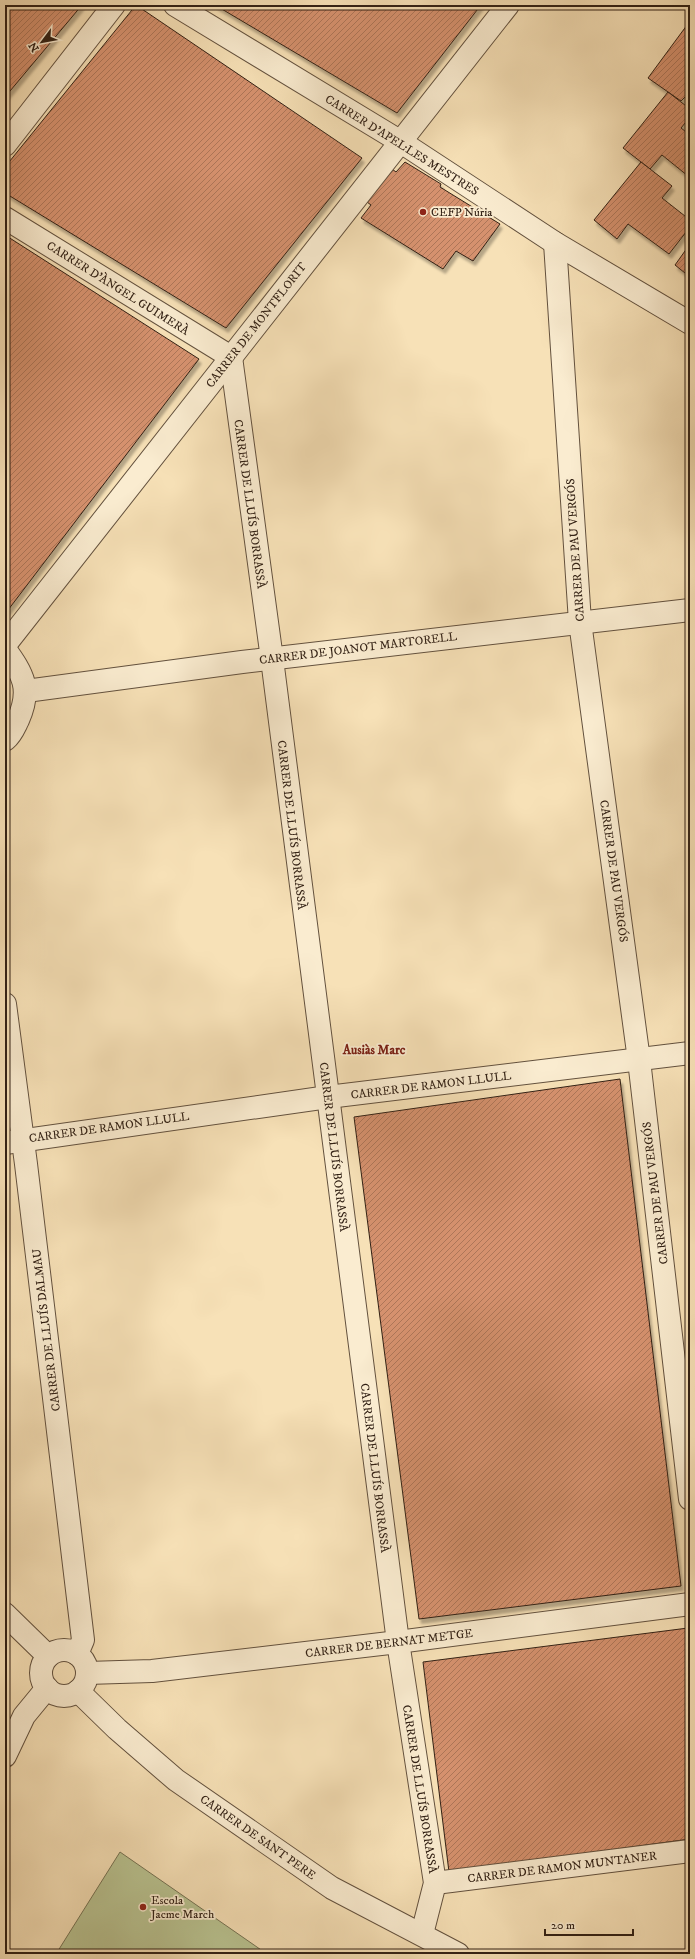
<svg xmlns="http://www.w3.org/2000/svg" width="695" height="1959" font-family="'IM FELL DW Pica',serif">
<defs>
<pattern id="building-hatch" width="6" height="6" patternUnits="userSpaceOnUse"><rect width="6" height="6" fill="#d5916e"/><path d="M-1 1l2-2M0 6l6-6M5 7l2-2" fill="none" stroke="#ad7659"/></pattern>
<filter id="shadow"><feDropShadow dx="2.5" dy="4.5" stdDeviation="1" flood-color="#0004"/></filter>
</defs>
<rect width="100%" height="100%" fill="#f7e1b7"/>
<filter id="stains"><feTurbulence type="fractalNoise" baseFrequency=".005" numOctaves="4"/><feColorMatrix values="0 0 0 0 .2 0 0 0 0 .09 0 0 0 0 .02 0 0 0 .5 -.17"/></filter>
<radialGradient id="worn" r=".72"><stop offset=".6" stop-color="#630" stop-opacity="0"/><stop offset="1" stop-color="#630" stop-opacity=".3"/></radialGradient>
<!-- grass -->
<polygon fill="#b9c391" stroke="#767253" points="120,1852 267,1954 56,1954"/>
<!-- building -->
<g fill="url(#building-hatch)" stroke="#322115" filter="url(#shadow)">
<polygon points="5,5 82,5 5,97"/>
<polygon points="136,5 362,158 226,328 5,193 5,167"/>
<polygon points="215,5 481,5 397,113"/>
<polygon points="690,21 690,92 681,101 648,78"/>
<polygon points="668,92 690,109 690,117 681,128 690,135 690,174 688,176 662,155 650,169 623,148"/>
<polygon points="405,162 441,184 440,187 500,224 473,261 456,251 443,269 361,218 371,205 367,202 392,169 396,172"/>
<polygon points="641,162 672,186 662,198 690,220 690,227 669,254 628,224 617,239 594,220"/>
<polygon points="5,235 199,359 5,614"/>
<polygon points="690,244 690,277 675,265"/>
<polygon points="620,1079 681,1586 419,1619 354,1117"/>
<polygon points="688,1628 690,1642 690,1839 449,1872 423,1662"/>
</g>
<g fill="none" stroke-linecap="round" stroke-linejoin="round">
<defs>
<g id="minor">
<polyline points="175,5 401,142 555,243 690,323"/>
<polyline points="5,145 114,5"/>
<polyline points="5,218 231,357 272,659 398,1642 435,1883 422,1934"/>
<polyline points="555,243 580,622 639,1060 690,1499"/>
<polyline points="5,645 508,5"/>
<path d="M 5,649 C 23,674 32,689 18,720 C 14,728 12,734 5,740"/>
<polyline points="26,691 242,662 690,610"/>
<polyline points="5,1004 26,1164 83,1640 77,1654"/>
<polyline points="5,1143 328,1097 690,1053"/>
<polyline points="5,1614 48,1656"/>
<circle cx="64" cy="1673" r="23"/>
<polyline points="87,1673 152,1671 398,1642 690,1604"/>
<polyline points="78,1691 117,1729 176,1780 332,1888 458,1954"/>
<polyline points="5,1756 24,1716 47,1688"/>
<polyline points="435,1883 690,1851"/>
</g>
</defs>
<!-- minor casing -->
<use href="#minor" stroke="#63513e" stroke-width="24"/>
<!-- minor -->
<use href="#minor" stroke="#faecd0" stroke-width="22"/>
</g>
<!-- markers -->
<g fill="#8f2418" stroke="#faecd0" stroke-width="1.5">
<circle cx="423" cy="212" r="4"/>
<circle cx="143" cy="1907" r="4"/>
</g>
<g text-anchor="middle" stroke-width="3.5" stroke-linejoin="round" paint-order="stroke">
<!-- street labels -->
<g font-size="12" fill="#322115" stroke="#faecd0">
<text transform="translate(402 145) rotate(32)" y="4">CARRER D'APEL·LES MESTRES</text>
<text transform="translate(118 288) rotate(32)" y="4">CARRER D'ÀNGEL GUIMERÀ</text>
<text transform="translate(256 325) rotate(-52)" y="4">CARRER DE MONTFLORIT</text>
<text transform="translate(250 504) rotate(82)" y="4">CARRER DE LLUÍS BORRASSÀ</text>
<text transform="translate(575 550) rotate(-94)" y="4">CARRER DE PAU VERGÓS</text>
<text transform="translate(358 648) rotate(-7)" y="4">CARRER DE JOANOT MARTORELL</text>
<text transform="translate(292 825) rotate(83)" y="4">CARRER DE LLUÍS BORRASSÀ</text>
<text transform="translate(614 871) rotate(82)" y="4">CARRER DE PAU VERGÓS</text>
<text transform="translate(431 1085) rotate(-7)" y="4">CARRER DE RAMON LLULL</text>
<text transform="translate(109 1127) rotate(-8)" y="4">CARRER DE RAMON LLULL</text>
<text transform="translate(334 1147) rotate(83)" y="4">CARRER DE LLUÍS BORRASSÀ</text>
<text transform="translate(655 1193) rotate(-97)" y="4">CARRER DE PAU VERGÓS</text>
<text transform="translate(46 1330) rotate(-97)" y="4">CARRER DE LLUÍS DALMAU</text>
<text transform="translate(375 1468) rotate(83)" y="4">CARRER DE LLUÍS BORRASSÀ</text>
<text transform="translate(389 1643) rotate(-7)" y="4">CARRER DE BERNAT METGE</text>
<text transform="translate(420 1789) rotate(81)" y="4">CARRER DE LLUÍS BORRASSÀ</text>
<text transform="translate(258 1837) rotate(35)" y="4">CARRER DE SANT PERE</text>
<text transform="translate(562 1867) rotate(-7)" y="4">CARRER DE RAMON MUNTANER</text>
</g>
<!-- poi labels -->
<g font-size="12" fill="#322115" stroke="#faecd0" text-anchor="start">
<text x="431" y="216">CEFP Núria</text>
<text x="151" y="1904">Escola<tspan x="151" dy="14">Jacme March</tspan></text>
</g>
<!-- neighbourhood labels -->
<g font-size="13" font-weight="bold" fill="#7a1f14" stroke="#faecd0">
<text x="374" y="1054">Ausiàs Marc</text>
</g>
</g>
<!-- margin -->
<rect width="695" height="1959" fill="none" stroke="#f7e1b7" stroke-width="20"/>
<rect x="6" y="6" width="683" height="1947" fill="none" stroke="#322115" stroke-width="2"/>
<rect x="10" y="10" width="675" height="1939" fill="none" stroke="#322115"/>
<!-- north arrow -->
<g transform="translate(42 42) rotate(238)" stroke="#faecd0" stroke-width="3" paint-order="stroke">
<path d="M0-3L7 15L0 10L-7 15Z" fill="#322115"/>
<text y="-6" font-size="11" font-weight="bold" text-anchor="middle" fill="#322115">N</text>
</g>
<!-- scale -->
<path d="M545 1929v6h88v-6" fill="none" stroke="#322115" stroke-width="2"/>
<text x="551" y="1929" font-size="12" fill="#322115" stroke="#faecd0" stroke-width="3" paint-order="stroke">20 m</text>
<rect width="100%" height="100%" filter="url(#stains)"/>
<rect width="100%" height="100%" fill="url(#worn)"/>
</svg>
